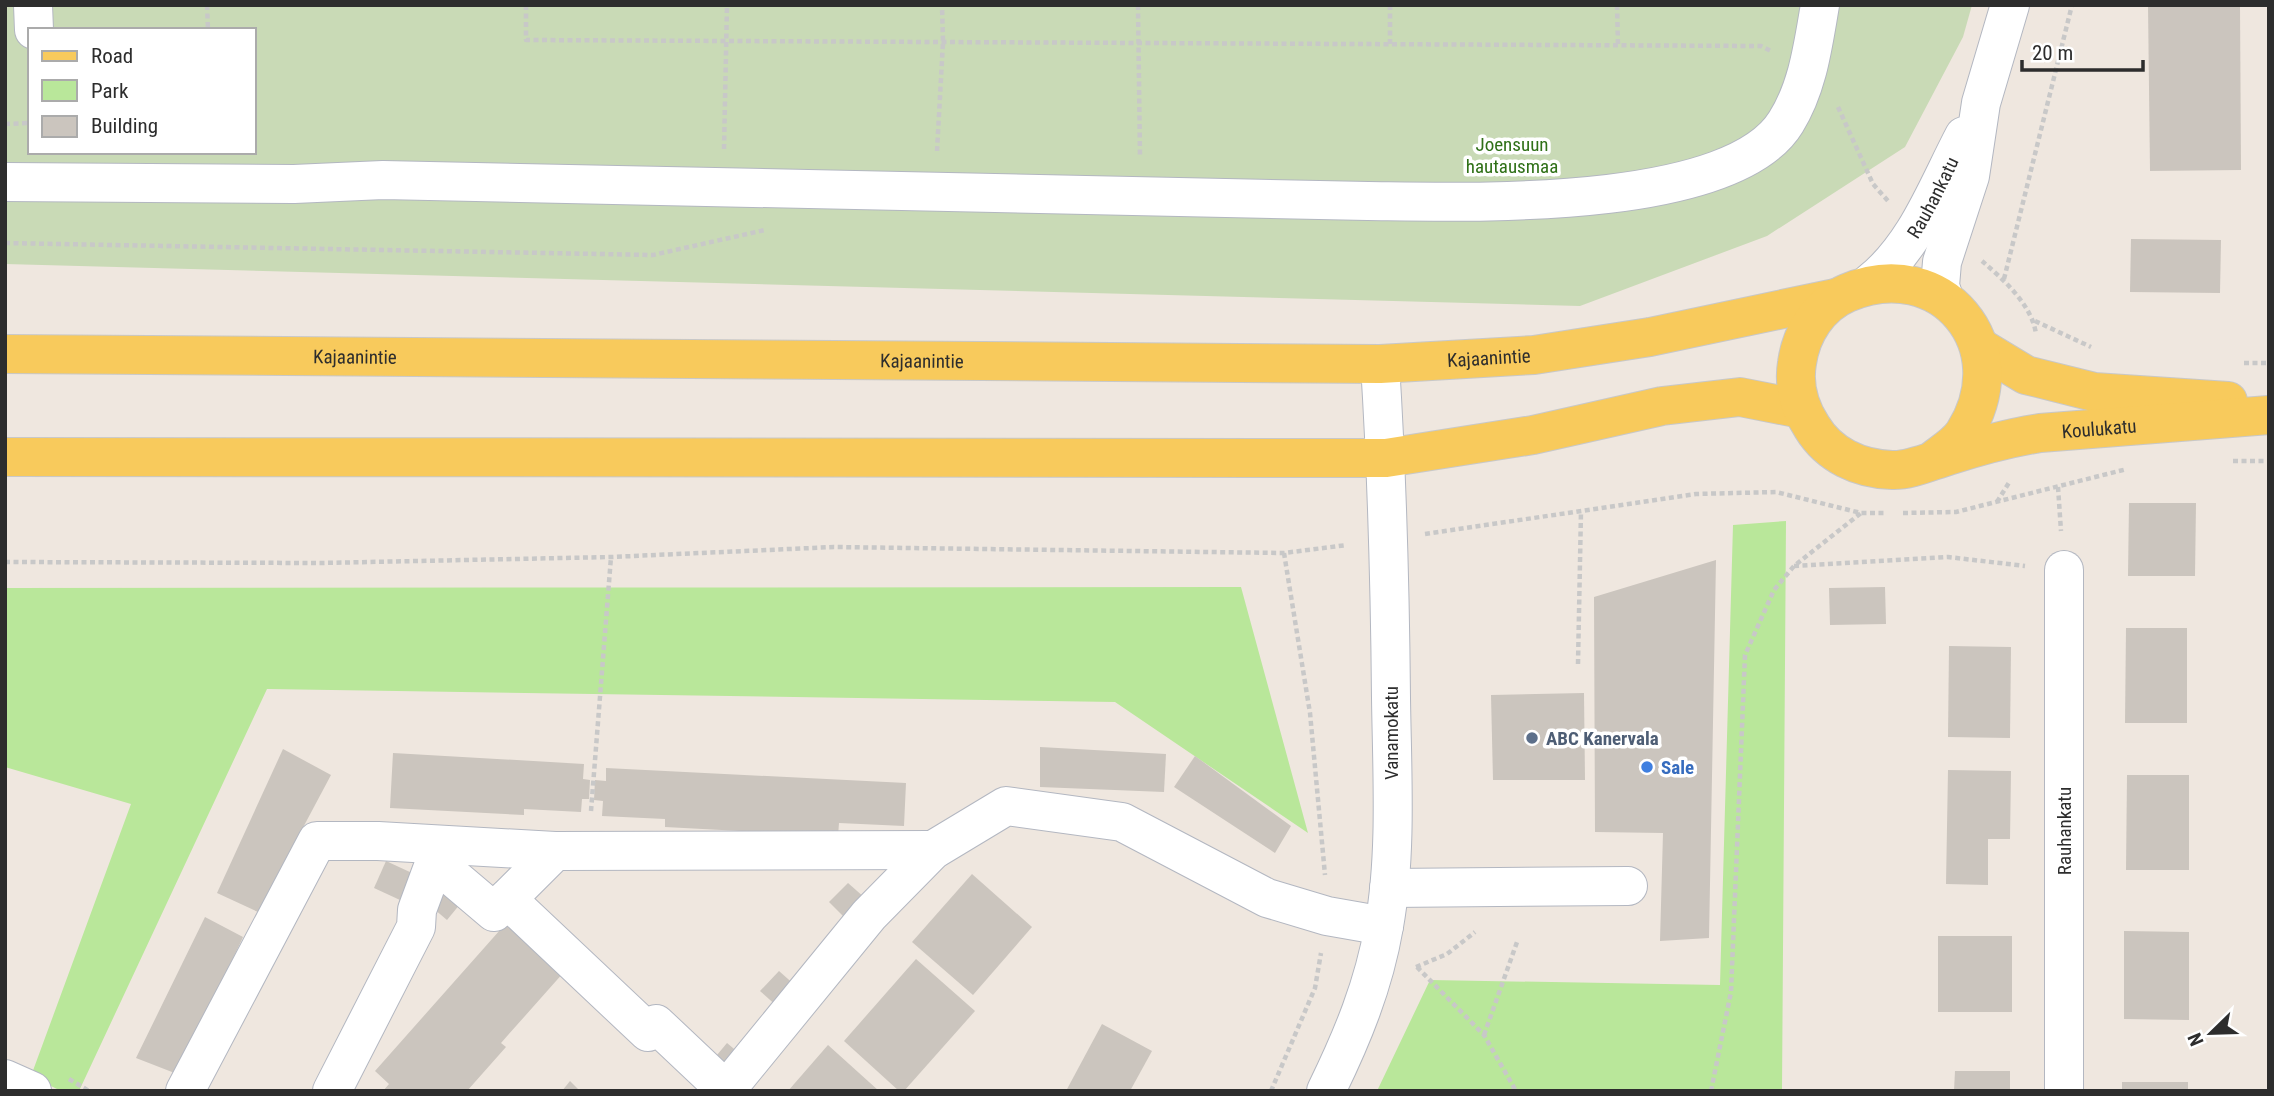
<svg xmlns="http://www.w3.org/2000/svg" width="2274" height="1096" font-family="'Roboto Condensed',sans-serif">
<rect width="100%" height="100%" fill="#efe7df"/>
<!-- green -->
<g fill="#b9e79a">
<polygon points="1786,521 1782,1091 1377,1091 1430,980 1720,985 1733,525"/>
<polygon points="1241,587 1308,833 1115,702 267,689 79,1091 61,1091 31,1076 131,804 5,767 5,588"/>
</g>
<!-- cemetery -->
<path fill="#c9dab6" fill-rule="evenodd" d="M 5,5 L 1972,5 L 1963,37 L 1905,147 L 1767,236 L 1580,306 L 5,264 ZM 30,30 L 254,30 L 254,152 L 30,152 Z"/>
<!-- building -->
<g fill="#cbc5be">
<polygon points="2148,5 2240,5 2241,170 2150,171"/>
<polygon points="2131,239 2221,240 2220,293 2130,292"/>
<polygon points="2129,503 2196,503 2195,576 2128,576"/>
<polygon points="1716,560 1709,938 1660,941 1663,833 1595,832 1594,597"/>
<polygon points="1885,587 1886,624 1830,625 1829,588"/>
<polygon points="2126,628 2187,628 2187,723 2125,723"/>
<polygon points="1949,646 2011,647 2010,738 1948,737"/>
<polygon points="1584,693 1585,780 1493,780 1491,695"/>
<polygon points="1040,747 1166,754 1164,792 1040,787"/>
<polygon points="283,749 331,775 258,912 217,893"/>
<polygon points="393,753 584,764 583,779 590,780 589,799 582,799 581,812 524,809 524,815 390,808"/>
<polygon points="1195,756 1291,826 1275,853 1174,787"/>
<polygon points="606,768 906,783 904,826 839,823 838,836 665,827 665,819 602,816 603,801 594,800 595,780 606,781"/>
<polygon points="1948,770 2011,771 2010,839 1988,839 1988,885 1946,884"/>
<polygon points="2127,775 2189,775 2189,870 2126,870"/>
<polygon points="386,861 425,879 413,906 374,888"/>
<polygon points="972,874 1032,927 973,995 912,942"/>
<polygon points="445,881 465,898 447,920 427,903"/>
<polygon points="848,883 865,898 845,918 829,902"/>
<polygon points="515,913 572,963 501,1043 506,1047 467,1091 383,1091 389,1084 375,1071"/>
<polygon points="205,917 243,937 217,993 190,1079 136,1058"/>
<polygon points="2124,931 2189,932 2189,1020 2124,1019"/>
<rect x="1938" y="936" width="74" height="76"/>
<polygon points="916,959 975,1011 904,1091 899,1091 844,1041"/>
<polygon points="779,971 797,987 779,1008 760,991"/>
<polygon points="1102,1024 1152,1051 1130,1091 1066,1091"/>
<polygon points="727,1043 746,1059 731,1076 712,1061"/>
<polygon points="828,1045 879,1091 788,1091"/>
<polygon points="1955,1071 2010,1071 2010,1091 1954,1091"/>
<polygon points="570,1081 580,1091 562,1091"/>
<rect x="2122" y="1082" width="66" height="9"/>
</g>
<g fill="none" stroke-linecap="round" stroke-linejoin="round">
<defs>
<g id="minor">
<polyline points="33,5 34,30"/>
<path d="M 5,182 L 294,184 L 383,180 L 1368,201 C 1464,202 1731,212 1786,122 C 1808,87 1813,45 1820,5"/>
<path id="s1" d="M 1870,283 C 1916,247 1937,187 1964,136"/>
<polyline points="1944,298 1940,286 1942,262 1970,176 1981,103 2010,5"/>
<polyline points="2064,570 2064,1091"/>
<polyline points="435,862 494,912 555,851"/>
<polyline points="1389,888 1628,886"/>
<polyline points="507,899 648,1032 656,1024 726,1090 869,915 933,850 1006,806 1122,822 1267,898 1327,916 1384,926"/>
<polyline points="5,1079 32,1091"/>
<polyline points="185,1091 317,841 378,841 555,851 933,850"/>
<polyline points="332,1091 416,927 417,910 441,845"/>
<path d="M 1326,1091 C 1352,1038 1374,985 1384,926 C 1397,854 1392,771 1391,698 C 1390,586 1387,475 1380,364"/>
</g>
<g id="major">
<polyline points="1981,348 2026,375 2094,392 2228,401"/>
<path id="s2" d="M 5,354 L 1380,364 L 1534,355 L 1650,337 L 1835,298"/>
<polyline points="5,457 1386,458 1533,435 1662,406 1740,397 1801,409"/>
<path id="s3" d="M 1932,461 C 1942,453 1957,444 1964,433 C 2019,346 1941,253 1847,293 C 1819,305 1801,333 1797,363 C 1793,387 1799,407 1812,427 C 1829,455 1859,469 1892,470 C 1909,471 1931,461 1948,456 C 1979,446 2008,438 2040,433 L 2269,415"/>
</g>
</defs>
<!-- minor casing -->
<use href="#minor" stroke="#b3b7c1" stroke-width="40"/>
<!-- major casing -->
<use href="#major" stroke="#c8c8c8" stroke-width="40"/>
<!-- path -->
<g stroke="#c8c8c8" stroke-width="4.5" stroke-dasharray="5 3.5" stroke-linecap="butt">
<polyline points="207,5 208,30"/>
<polyline points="526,5 526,40 1761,46 1773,52"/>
<polyline points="1138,5 1140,157"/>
<polyline points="1390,5 1390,44"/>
<polyline points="1617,5 1618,45"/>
<polyline points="1838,107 1873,184 1888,201"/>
<polyline points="5,124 30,123"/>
<polyline points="724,149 727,5"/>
<polyline points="937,151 943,42 942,5"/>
<polyline points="5,243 653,255 765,230"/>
<path d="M 1982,261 C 2004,280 2032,305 2036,334"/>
<polyline points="2004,279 2072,5"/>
<polyline points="2035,321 2091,347"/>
<polyline points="2244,363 2269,363"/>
<polyline points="2233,461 2269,461"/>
<polyline points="2058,487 2061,531"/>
<polyline points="1997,502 2010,481"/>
<polyline points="1903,513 1956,512 2127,469"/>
<polyline points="1425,534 1696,494 1776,492 1861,513 1887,513"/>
<polyline points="1284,553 1310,713 1325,875"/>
<polyline points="5,562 321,563 611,557 834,547 1284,553 1347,545"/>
<polyline points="1794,566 1948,557 2025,566"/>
<polyline points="1578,664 1581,511"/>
<polyline points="591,811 611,557"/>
<polyline points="1416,967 1447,954 1475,932"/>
<polyline points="1417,967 1484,1035 1516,1091"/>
<polyline points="1484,1035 1517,942"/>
<polyline points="69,1079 89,1091"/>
<polyline points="1271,1091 1315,988 1321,953"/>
<polyline points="1711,1091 1731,992 1745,655 1774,590 1794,566 1861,513"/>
</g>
<!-- minor -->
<use href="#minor" stroke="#fff" stroke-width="38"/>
<!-- major -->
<use href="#major" stroke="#f8ca5c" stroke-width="38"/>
</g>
<!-- markers -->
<circle fill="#5c6f8a" stroke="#fff" stroke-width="2.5" cx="1532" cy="738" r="7"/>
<circle fill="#3f7fe0" stroke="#fff" stroke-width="2.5" cx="1647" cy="767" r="7"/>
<g text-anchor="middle" stroke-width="7" stroke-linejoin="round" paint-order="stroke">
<!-- park labels -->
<g font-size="19" fill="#2f7017" stroke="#fff">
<text x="1512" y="151">Joensuun<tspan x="1512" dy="22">hautausmaa</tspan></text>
</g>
<!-- street labels -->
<g font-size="19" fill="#2d2d2d" stroke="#fff">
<text dy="7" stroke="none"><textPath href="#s1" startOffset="107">Rauhankatu</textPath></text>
<text dy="7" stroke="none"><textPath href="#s2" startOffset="350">Kajaanintie</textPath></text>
<text dy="7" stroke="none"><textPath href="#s2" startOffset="1484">Kajaanintie</textPath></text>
<text dy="7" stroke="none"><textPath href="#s2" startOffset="917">Kajaanintie</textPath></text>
<text dy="7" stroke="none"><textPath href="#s3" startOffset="758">Koulukatu</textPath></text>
<text transform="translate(1391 733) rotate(-90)" y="7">Vanamokatu</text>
<text transform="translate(2064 831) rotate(-90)" y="7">Rauhankatu</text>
</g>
<!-- service labels -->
<g font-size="19" font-weight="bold" fill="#4e5e75" stroke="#fff" text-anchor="start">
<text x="1546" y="745">ABC Kanervala</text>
</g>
<!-- shop labels -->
<g font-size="19" font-weight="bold" fill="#366cbe" stroke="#fff" text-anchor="start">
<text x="1661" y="774">Sale</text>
</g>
</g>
<!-- border -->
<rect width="2274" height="1096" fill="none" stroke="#2d2d2d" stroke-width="14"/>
<!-- legend -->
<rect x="28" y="28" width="228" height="126" fill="#ffffff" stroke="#ababab" stroke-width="2"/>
<rect x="42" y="51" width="35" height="10" fill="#f8ca5c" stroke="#ababab" stroke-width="2"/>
<text x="91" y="63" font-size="21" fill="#2d2d2d">Road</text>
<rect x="42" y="80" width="35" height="21" fill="#b9e79a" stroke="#ababab" stroke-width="2"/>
<text x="91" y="98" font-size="21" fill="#2d2d2d">Park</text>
<rect x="42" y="116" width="35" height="21" fill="#cbc5be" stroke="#ababab" stroke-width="2"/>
<text x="91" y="133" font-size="21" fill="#2d2d2d">Building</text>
<!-- north arrow -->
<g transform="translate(2211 1033) rotate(247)" stroke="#ffffff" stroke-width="5" paint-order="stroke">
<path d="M0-5L12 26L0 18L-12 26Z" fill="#2d2d2d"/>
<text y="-10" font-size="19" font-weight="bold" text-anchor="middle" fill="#2d2d2d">N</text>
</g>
<!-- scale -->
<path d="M2022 60v10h121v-10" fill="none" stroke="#2d2d2d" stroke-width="3.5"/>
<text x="2032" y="60" font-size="21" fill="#2d2d2d" stroke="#ffffff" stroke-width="5" paint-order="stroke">20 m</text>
</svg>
